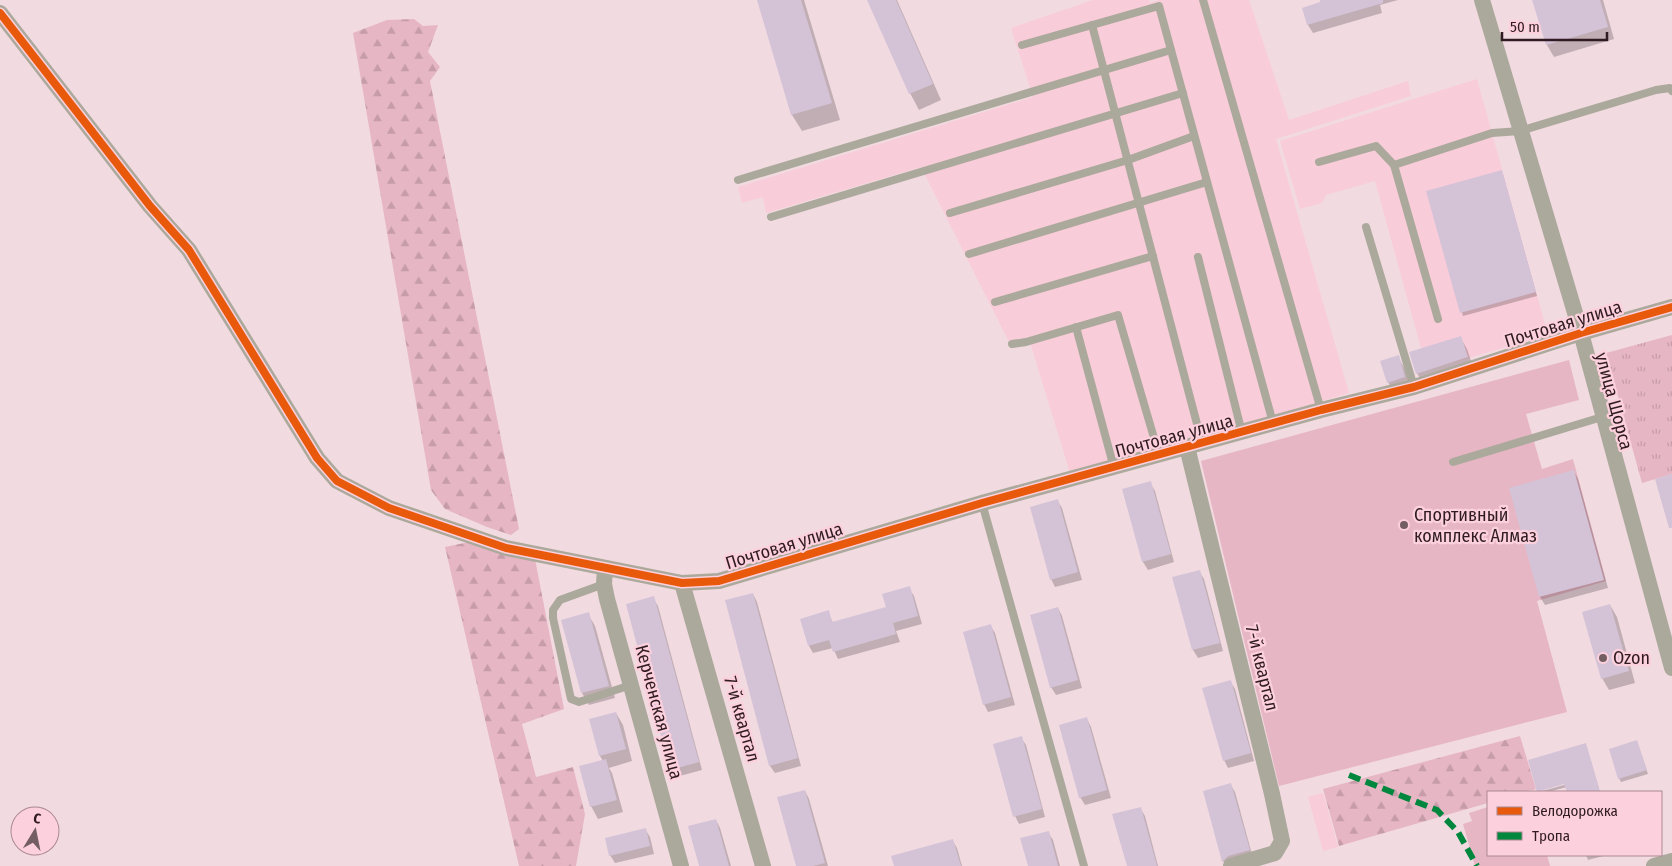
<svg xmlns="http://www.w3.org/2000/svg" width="1672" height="866" font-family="'Fira Sans Condensed',sans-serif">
<defs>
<pattern id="forest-firs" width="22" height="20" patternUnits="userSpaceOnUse" patternTransform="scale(1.25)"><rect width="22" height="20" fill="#e6b6c4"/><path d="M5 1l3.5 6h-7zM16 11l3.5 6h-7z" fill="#c69ca8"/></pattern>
<pattern id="park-tufts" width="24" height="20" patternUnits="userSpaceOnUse" patternTransform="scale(1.25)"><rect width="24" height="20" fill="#e6b6c4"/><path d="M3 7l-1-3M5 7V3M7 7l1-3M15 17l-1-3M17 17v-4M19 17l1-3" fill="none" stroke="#c69ca8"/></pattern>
</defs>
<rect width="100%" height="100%" fill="#f2dae1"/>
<!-- built -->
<g fill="#f9ccd9">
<polygon points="1093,0 1149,0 1150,3 1160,0 1249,0 1289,120 1408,81 1411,96 1276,139 1349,393 1071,476 1029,339 1009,342 921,167 766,213 763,197 742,203 738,187 1033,97 1011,28"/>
<polygon points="1477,79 1548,335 1427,370 1375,181 1326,195 1322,203 1300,209 1280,141"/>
<polygon points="1323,793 1338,847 1323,851 1308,797"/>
</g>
<!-- grass -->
<g fill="#e6b6c4">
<polygon points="1569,360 1579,400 1526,414 1542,469 1573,459 1606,581 1537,601 1567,712 1279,786 1201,461"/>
<polygon points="1488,807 1488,855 1547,855 1550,866 1475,866 1463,824 1472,821 1469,813"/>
</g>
<!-- forest -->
<g fill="url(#forest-firs)">
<polygon points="414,19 423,26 438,25 428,52 440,67 430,81 519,529 511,535 487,527 445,509 431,490 353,33 387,20"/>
<polygon points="474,541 535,559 564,709 522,724 536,777 573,767 585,814 576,866 519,866 445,547"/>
<polygon points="1520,736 1536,789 1523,792 1488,792 1488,803 1339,846 1323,789"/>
</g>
<!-- park -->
<polygon fill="url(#park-tufts)" points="1672,335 1672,474 1642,483 1606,353"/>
<!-- shadow -->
<g fill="#0003">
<polygon points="758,0 804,0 840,120 802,131 792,115"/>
<polygon points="869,0 897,0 941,100 919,110 910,93"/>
<polygon points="1321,0 1398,0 1380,5 1382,13 1313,33 1308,25 1303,9 1322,3"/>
<polygon points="1534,0 1603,0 1614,39 1554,57 1547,45"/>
<polygon points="1503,175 1537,296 1463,316 1428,192"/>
<polygon points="1460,337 1467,349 1474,370 1424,385 1417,373"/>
<polygon points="1398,357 1405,369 1411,389 1395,394 1388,382"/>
<polygon points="1574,472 1578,479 1608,588 1545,605 1540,597 1511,489"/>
<polygon points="1150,483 1155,491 1174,562 1148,570 1143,562 1124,490"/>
<polygon points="1057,500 1062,508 1082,580 1055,587 1051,579"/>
<polygon points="1199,571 1204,579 1223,651 1198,658 1193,650 1173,578"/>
<polygon points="909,588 914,596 922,624 896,631 900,642 838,659 833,648 813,653 809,646 828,612 833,623 887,608"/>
<polygon points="753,594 757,602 801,766 775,773 770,766"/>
<polygon points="653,598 658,606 702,770 676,777 672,769"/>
<polygon points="1610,605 1617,617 1635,683 1609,690 1602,678"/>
<polygon points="1058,608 1062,616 1082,688 1056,695 1051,687"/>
<polygon points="588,614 595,626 615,698 589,705 582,693"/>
<polygon points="990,625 995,633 1015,705 988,712 984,704"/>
<polygon points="1230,681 1235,689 1254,761 1228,768 1224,760"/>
<polygon points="616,713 623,725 632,761 609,768 612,773 623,812 598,819 591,806 603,761 600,756 591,720"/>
<polygon points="1087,719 1091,727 1111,798 1085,805 1080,797"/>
<polygon points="1021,738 1026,745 1045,817 1019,824 1015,816"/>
<polygon points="1638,745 1648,774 1621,782 1619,778"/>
<polygon points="1587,748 1600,792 1568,792 1567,787 1548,792 1539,792 1571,783"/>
<polygon points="1230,784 1235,792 1253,858 1226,866 1223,861 1204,792"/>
<polygon points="805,791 809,799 828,866 797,866"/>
<polygon points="1140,808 1145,816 1158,866 1128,866"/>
<polygon points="716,820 720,828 731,866 700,866"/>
<polygon points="645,829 650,837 654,854 615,863 610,855"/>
<polygon points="1048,832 1053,840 1060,866 1029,866"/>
<polygon points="952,840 957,848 962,866 895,866"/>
<polygon points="1586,855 1607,855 1588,860"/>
</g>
<!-- building -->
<g fill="#d4c3d7">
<polygon points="757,0 801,0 832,103 791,115"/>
<polygon points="867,0 896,0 933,84 909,94"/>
<polygon points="1320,0 1383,0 1383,3 1307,25 1302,8 1320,2"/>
<polygon points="1532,0 1600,0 1608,27 1546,45"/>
<polygon points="1502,170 1536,292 1460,313 1426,191"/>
<polygon points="1461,336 1468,357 1416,374 1409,352"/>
<polygon points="1399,355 1405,377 1387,383 1380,361"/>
<polygon points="1574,470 1604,580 1539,597 1509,488"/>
<polygon points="1672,474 1672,528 1669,528 1655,479"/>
<polygon points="1151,481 1171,554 1142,562 1122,489"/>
<polygon points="1058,499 1078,572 1050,580 1030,507"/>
<polygon points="1200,570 1220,643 1192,650 1172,577"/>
<polygon points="910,586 918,616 893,623 896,634 833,652 829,640 808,646 800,619 829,610 832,622 886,607 882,594"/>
<polygon points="753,593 798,758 769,766 725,600"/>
<polygon points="654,596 699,762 670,770 626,604"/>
<polygon points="1610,604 1629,671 1601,679 1582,612"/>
<polygon points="1058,607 1078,680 1050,688 1030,615"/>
<polygon points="589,612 609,686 581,693 561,620"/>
<polygon points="991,624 1011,697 983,705 963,632"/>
<polygon points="1231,680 1251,753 1223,761 1202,688"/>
<polygon points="616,712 626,749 599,756 589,719"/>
<polygon points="1087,717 1107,790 1079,798 1059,725"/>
<polygon points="1022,736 1042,809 1013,817 993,744"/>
<polygon points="1637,740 1647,770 1618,779 1609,749"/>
<polygon points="1586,743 1600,792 1567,792 1564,784 1537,792 1528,760"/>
<polygon points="606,759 617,800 590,807 579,766"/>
<polygon points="1231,783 1250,850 1228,856 1222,862 1203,791"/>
<polygon points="805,790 825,863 813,866 796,866 777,797"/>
<polygon points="1141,807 1157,866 1127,866 1112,814"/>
<polygon points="716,819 729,866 699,866 688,826"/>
<polygon points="646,828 650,846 609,856 605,838"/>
<polygon points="1049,831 1058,866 1028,866 1020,838"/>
<polygon points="953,839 961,866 894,866 891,856"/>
</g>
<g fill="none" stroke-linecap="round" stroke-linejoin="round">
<!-- lane -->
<g stroke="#aba99b" stroke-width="8">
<polyline points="1203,0 1321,410"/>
<polyline points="1092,25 1202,443"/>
<polyline points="1022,45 1159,6 1273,423"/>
<polyline points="1319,162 1376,146 1394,165"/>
<polyline points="738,180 1171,50"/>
<polyline points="950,213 1128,160 1194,136"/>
<polyline points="771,217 1183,93"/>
<polyline points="1366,227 1414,387"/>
<polyline points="969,254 1207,182"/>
<polyline points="1198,257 1242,433"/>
<polyline points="995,302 1153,256"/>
<polyline points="1438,319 1394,165 1492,133 1520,131 1656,90 1670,88 1672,91"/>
<polyline points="1076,327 1114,468"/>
<polyline points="1012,344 1026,342 1118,315 1159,455"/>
<polyline points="1453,462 1602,417"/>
<polyline points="982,503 1084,866"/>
<polyline points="604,584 560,600 553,610 553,618 571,699 579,702 631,685"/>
</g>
<!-- street -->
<g stroke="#aba99b" stroke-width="16">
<polyline points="1482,0 1581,333 1672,668"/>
<polyline points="0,13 150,206 189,250 317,458 337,481 389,508 506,548 682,583 719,581 982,503 1321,410 1414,387 1581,333 1672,307"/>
<polyline points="1187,447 1272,794 1282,841 1275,853 1231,866"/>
<polyline points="605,568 604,584 607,599 681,866"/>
<polyline points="682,583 763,866"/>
<polyline points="1654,866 1672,861"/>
</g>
<!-- quiet -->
<polyline stroke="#00873e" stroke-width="6" stroke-dasharray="12 6" stroke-linecap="butt" points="1349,775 1437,810 1458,832 1477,866"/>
<defs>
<polyline id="cycleway" points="0,13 150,206 189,250 317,458 337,481 389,508 506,548 682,583 719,581 982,503 1321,410 1414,387 1581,333 1672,307"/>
</defs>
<!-- cycleway casing -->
<use href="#cycleway" stroke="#fcd0dc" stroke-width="11"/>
<!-- cycleway -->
<use href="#cycleway" stroke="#e8590c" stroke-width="8"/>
</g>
<!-- markers -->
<g fill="#735e64" stroke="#fcd0dc" stroke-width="2">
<circle cx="1404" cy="525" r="5"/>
<circle cx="1603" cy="658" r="5"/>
</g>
<g text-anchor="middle" stroke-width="4.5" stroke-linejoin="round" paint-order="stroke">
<!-- street labels -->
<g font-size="18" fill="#2f1b21" stroke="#fcd0dc">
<text transform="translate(1563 324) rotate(-17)" y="6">Почтовая улица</text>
<text transform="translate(1614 401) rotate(75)" y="6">улица Щорса</text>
<text transform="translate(1174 436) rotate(-15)" y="6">Почтовая улица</text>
<text transform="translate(784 546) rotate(-17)" y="6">Почтовая улица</text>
<text transform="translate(1262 668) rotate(76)" y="6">7-й квартал</text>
<text transform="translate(659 712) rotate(75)" y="6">Керченская улица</text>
<text transform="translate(742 719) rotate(74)" y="6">7-й квартал</text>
</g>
<!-- poi labels -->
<g font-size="18" fill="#2f1b21" stroke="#fcd0dc" text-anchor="start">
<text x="1414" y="521">Спортивный<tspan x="1414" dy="21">комплекс Алмаз</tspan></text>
<text x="1613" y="664">Ozon</text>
</g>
</g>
<!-- legend -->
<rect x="1487" y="791" width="175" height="65" fill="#fcd0dc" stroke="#aa8891"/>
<rect x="1497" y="807" width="25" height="8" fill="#e8590c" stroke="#aa8891"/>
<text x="1532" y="816" font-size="15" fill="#2f1b21">Велодорожка</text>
<rect x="1497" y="832" width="25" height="8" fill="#00873e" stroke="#aa8891"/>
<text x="1532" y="841" font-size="15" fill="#2f1b21">Тропа</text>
<!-- north arrow -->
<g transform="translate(35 831) rotate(10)"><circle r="24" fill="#fcd0dc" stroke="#aa8891"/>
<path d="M0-4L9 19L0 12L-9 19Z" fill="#735e64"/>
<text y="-8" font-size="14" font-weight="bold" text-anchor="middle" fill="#2f1b21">С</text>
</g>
<!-- scale -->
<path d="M1502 32v8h105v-8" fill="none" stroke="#2f1b21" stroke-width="2.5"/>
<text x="1510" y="32" font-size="15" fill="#2f1b21" stroke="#fcd0dc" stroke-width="4" paint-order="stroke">50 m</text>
</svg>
